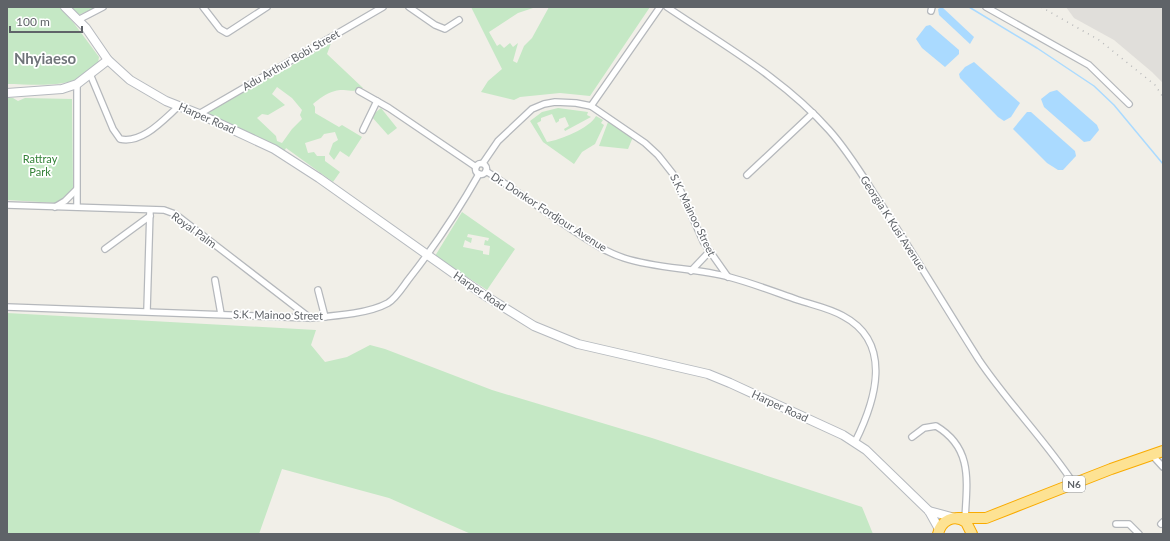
<svg xmlns="http://www.w3.org/2000/svg" width="1170" height="541" font-family="Lato,sans-serif">
<rect width="100%" height="100%" fill="#f1efe8"/>
<!-- industrial -->
<polygon fill="#e0deda" points="1066,7 1163,7 1163,83 1152,72 1114,40 1074,18"/>
<!-- green -->
<g fill="#c5e8c5" fill-rule="evenodd">
<path d="M 7,7 L 59,7 L 73,22 L 99,57 L 98,63 C 78,91 37,84 7,84 Z"/>
<polygon points="69,7 98,7 78,15"/>
<polygon points="471,7 536,7 518,13 489,32 497,46 500,44 504,48 510,43 513,47 518,43 513,61 517,63 524,46 532,38 549,7 650,7 590,96 560,93 520,97 514,100 481,92 488,81 502,69"/>
<path d="M 331,43 L 327,54 L 363,88 C 349,94 346,88 335,91 C 326,93 319,99 313,104 L 315,107 L 315,113 L 339,127 L 342,125 L 362,137 L 349,157 L 340,151 L 334,160 L 329,154 L 333,143 L 338,140 L 335,132 L 324,134 L 321,138 L 305,143 L 308,153 L 314,152 L 317,156 L 325,156 L 325,161 L 340,172 L 333,182 L 286,148 L 284,152 L 207,113 ZM 277,87 L 292,98 L 302,110 L 300,115 L 302,119 L 292,129 L 282,143 L 277,141 L 276,136 L 257,118 L 262,114 L 268,115 L 285,105 L 272,94 Z"/>
<polygon points="7,98 13,98 18,101 25,98 72,99 73,189 57,203 7,200"/>
<polygon points="381,108 397,128 388,135 371,116"/>
<path d="M 558,108 L 588,112 L 587,115 L 591,117 L 565,131 L 564,129 L 569,126 L 565,117 L 559,119 L 559,121 L 556,123 L 552,114 L 541,118 L 541,121 L 537,123 L 547,142 C 560,140 590,128 596,116 L 603,120 L 601,123 L 604,125 L 595,144 L 582,152 L 574,164 L 543,142 L 530,121 L 542,112 Z"/>
<polygon points="608,122 633,137 628,149 599,146"/>
<path d="M 462,212 L 515,249 L 487,290 L 435,256 ZM 468,234 L 489,238 L 488,241 L 485,240 L 484,245 L 490,246 L 489,255 L 483,254 L 483,251 L 463,247 L 465,240 L 471,243 L 472,238 L 467,237 Z"/>
<polygon points="7,313 316,330 311,345 325,362 347,357 370,345 385,349 492,390 652,438 862,507 873,534 471,534 389,498 282,469 259,534 7,534"/>
</g>
<!-- water -->
<g fill="#aadaff">
<polygon points="942,7 974,37 970,44 939,15 938,9"/>
<polygon points="930,25 959,50 959,54 945,67 922,48 916,39 926,26"/>
<polygon points="974,62 1020,103 1011,117 1004,121 998,117 960,78 959,74 965,67"/>
<polygon points="1057,90 1097,125 1099,130 1090,141 1084,142 1044,107 1041,99 1050,92"/>
<polygon points="1027,112 1031,112 1075,151 1076,156 1063,170 1058,170 1047,163 1013,129"/>
</g>
<g fill="none" stroke-linecap="round" stroke-linejoin="round">
<!-- stream -->
<polyline stroke="#aadaff" stroke-width="1.5" points="969,7 1037,48 1094,86 1114,105 1163,164"/>
<defs>
<g id="street">
<polyline points="203,7 220,29 227,33 267,7"/>
<polyline points="409,7 435,25 445,29 459,20"/>
<path d="M 667,7 C 723,45 784,79 829,130 C 847,150 861,173 875,195 C 911,249 944,305 979,360 C 1008,403 1045,440 1074,484"/>
<polyline points="986,7 1089,65 1129,104"/>
<polyline points="931,11 932,7"/>
<polyline points="78,20 103,7"/>
<path d="M 90,74 L 113,129 L 120,139 C 143,144 164,119 179,106"/>
<polyline points="359,91 389,108 476,167"/>
<polyline points="591,106 660,7"/>
<polyline points="199,114 383,7"/>
<polyline points="363,130 377,101"/>
<polyline points="483,163 498,141 532,109 544,104 555,102 576,103 591,106 645,143 658,155 673,174 704,243 728,277"/>
<circle cx="481" cy="169" r="5.5"/>
<path d="M 486,171 C 515,190 543,210 571,229 C 588,240 605,252 624,258 C 658,269 695,268 729,277 C 752,283 775,292 798,300 C 813,305 829,308 843,316 C 894,343 875,402 855,442"/>
<polyline points="747,175 813,113"/>
<polyline points="7,205 164,210 175,214 310,318"/>
<polyline points="55,207 65,201 76,190"/>
<polyline points="77,207 77,84"/>
<polyline points="105,249 150,216"/>
<polyline points="691,271 709,252"/>
<polyline points="215,280 221,314"/>
<polyline points="318,290 325,317"/>
<path d="M 7,307 L 310,318 C 333,316 368,314 388,303 C 396,298 402,288 408,280 C 434,247 458,211 479,174"/>
<polyline points="147,311 150,210"/>
<path d="M 912,437 L 924,428 L 936,426 C 973,448 967,481 965,519"/>
<polyline points="1152,455 1163,467"/>
<polyline points="1116,524 1129,524 1139,534"/>
<polyline points="1161,524 1163,522"/>
</g>
<g id="secondary">
<polyline points="65,7 86,28 108,60 130,80 166,101 199,114 274,149 319,178 484,295 534,326 578,344 708,374 730,383 843,435 866,450 929,511 939,529"/>
<polyline points="7,93 62,89 77,84 108,60"/>
<polyline points="929,511 955,518"/>
</g>
<g id="highway">
<polyline points="958,518 986,518 1111,469 1163,451"/>
<path d="M 938,534 C 941,520 954,514 966,522 L 972,534"/>
</g>
</defs>
<!-- street casing -->
<use href="#street" stroke="#b5b8bc" stroke-width="8"/>
<!-- secondary casing -->
<use href="#secondary" stroke="#b6babf" stroke-width="10"/>
<!-- highway casing -->
<use href="#highway" stroke="#f9ab00" stroke-width="12"/>
<!-- street -->
<use href="#street" stroke="#fff" stroke-width="5.5"/>
<!-- secondary -->
<use href="#secondary" stroke="#fff" stroke-width="8"/>
<!-- highway -->
<use href="#highway" stroke="#fde293" stroke-width="10"/>
<!-- rail -->
<polyline stroke="#b6b7b8" stroke-width="1.5" stroke-dasharray="1 5" stroke-linecap="butt" points="1041,7 1099,40 1155,85 1163,97"/>
</g>
<g text-anchor="middle" stroke-width="3.5" stroke-linejoin="round" paint-order="stroke">
<!-- shield labels -->
<rect fill="#fff" stroke="#8f9295" stroke-width="1" x="1063" y="476" width="22" height="16" rx="3"/>
<g font-size="10" font-weight="bold" fill="#5f6368">
<text x="1074" y="488">N6</text>
</g>
<!-- street labels -->
<g font-size="11" fill="#5f6368" stroke="#fff">
<text transform="translate(291 60) rotate(-30)" y="4">Adu Arthur Bobi Street</text>
<text transform="translate(207 118) rotate(24)" y="4">Harper Road</text>
<text transform="translate(549 212) rotate(33)" y="4">Dr. Donkor Fordjour Avenue</text>
<text transform="translate(693 215) rotate(64)" y="4">S.K. Mainoo Street</text>
<text transform="translate(893 223) rotate(57)" y="4">Georgia K Kusi Avenue</text>
<text transform="translate(194 230) rotate(36)" y="4">Royal Palm</text>
<text transform="translate(480 291) rotate(34)" y="4">Harper Road</text>
<text transform="translate(278 315) rotate(1)" y="4">S.K. Mainoo Street</text>
<text transform="translate(780 406) rotate(25)" y="4">Harper Road</text>
</g>
<!-- park labels -->
<g font-size="11" fill="#348238" stroke="#fff">
<text x="40" y="163">Rattray<tspan x="40" dy="13">Park</tspan></text>
</g>
<!-- district labels -->
<g font-size="15" font-weight="bold" fill="#70757a" stroke="#fff">
<text x="45" y="64">Nhyiaeso</text>
</g>
</g>
<!-- border -->
<rect width="1170" height="541" fill="none" stroke="#5f6368" stroke-width="16"/>
<!-- scale -->
<path d="M10 26v6h72v-6" fill="none" stroke="#5f6368" stroke-width="2"/>
<text x="16" y="26" font-size="12" fill="#5f6368" stroke="#ffffff" stroke-width="3" paint-order="stroke">100 m</text>
</svg>
